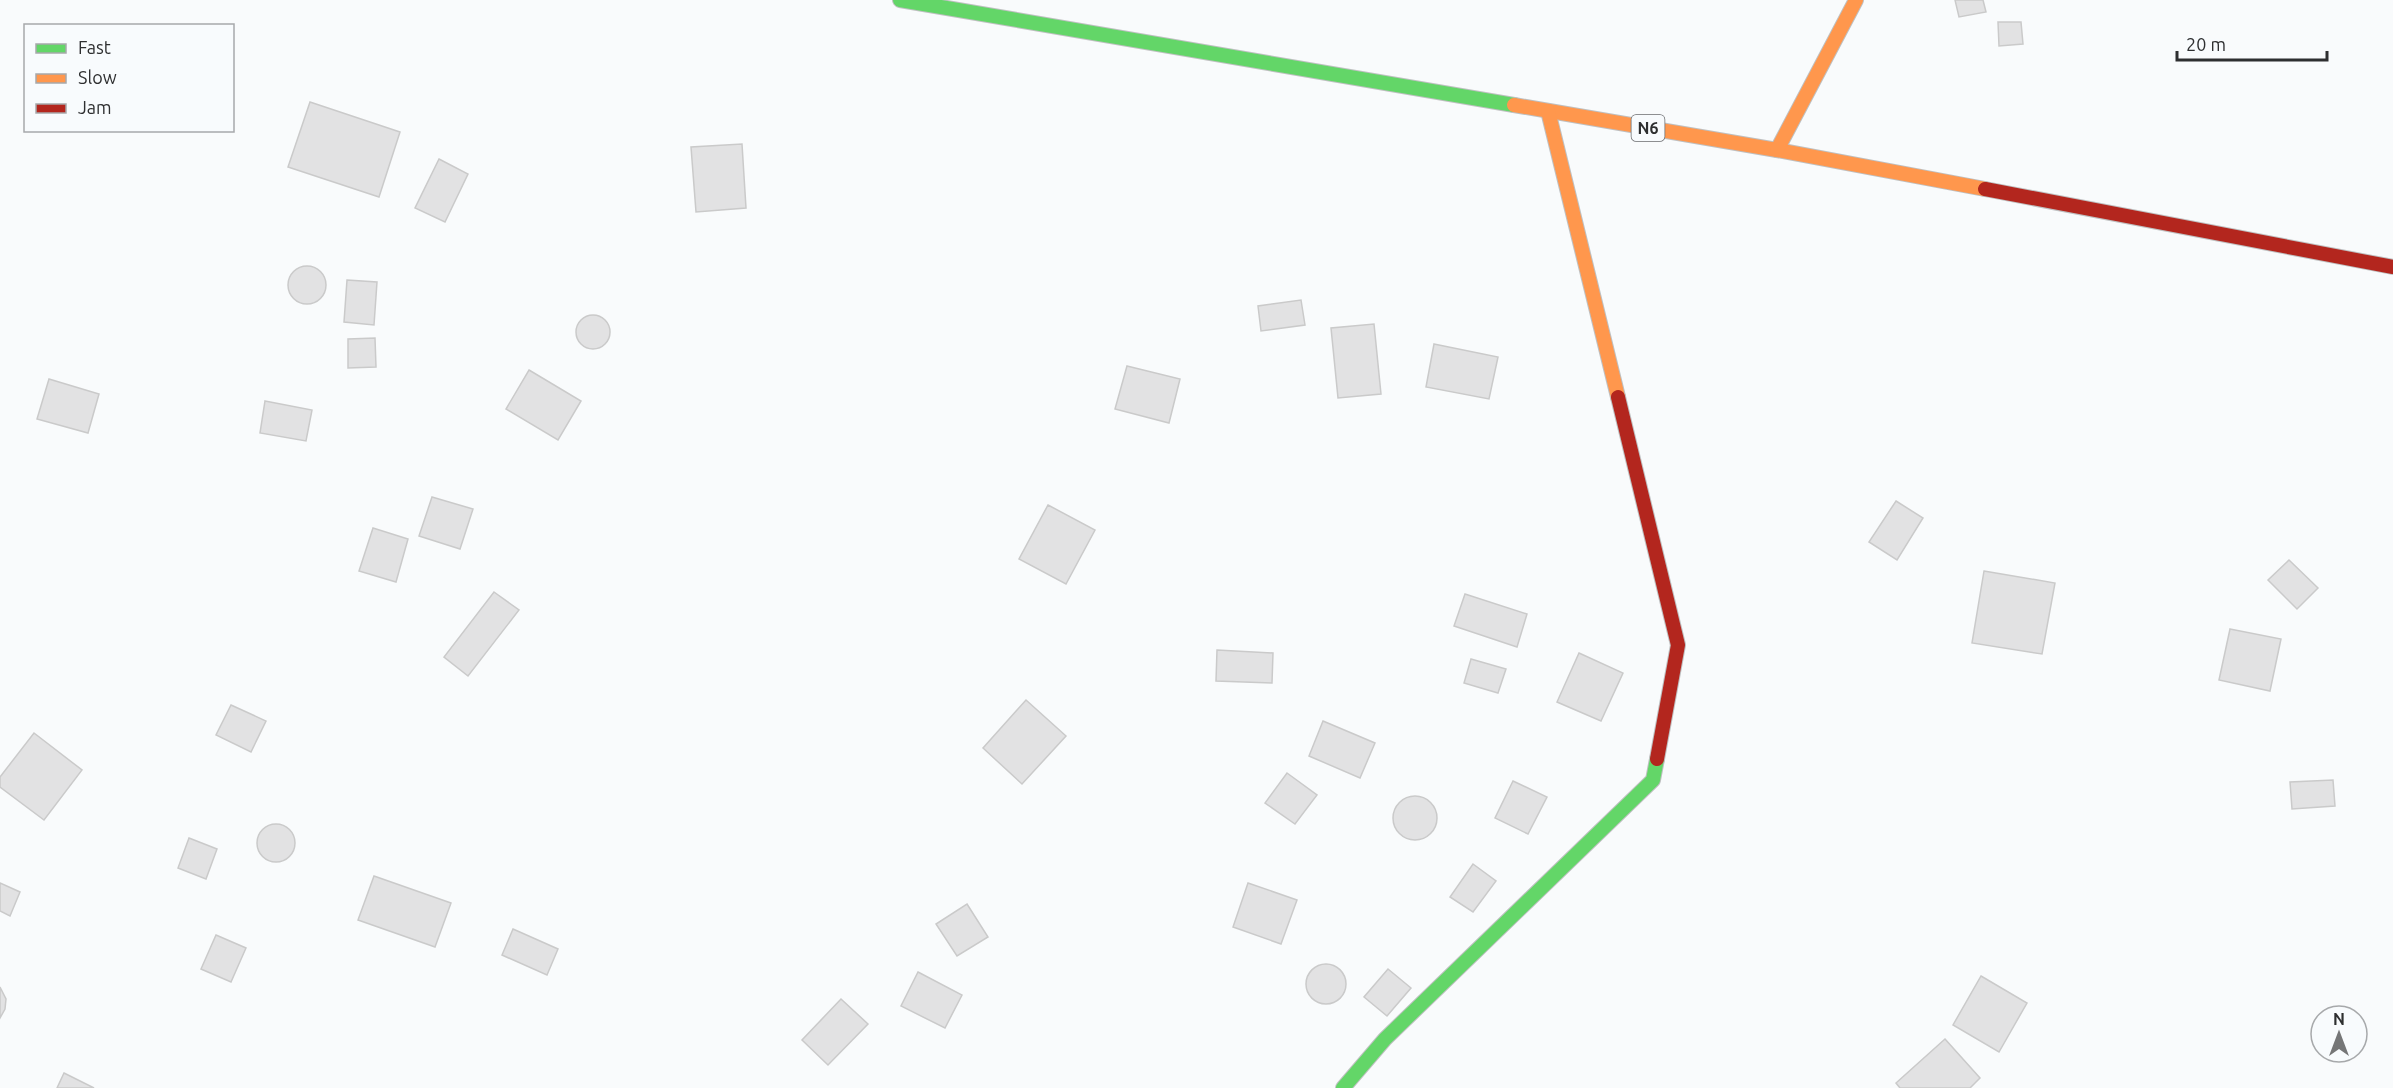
<svg xmlns="http://www.w3.org/2000/svg" width="2393" height="1088" font-family="Ubuntu,sans-serif">
<rect width="100%" height="100%" fill="#f9fbfc"/>
<!-- building -->
<g fill="#e2e2e3" stroke="#cacaca" stroke-width="1.5">
<polygon points="1955,0 1983,0 1986,12 1959,17"/>
<polygon points="1998,22 2021,22 2023,44 1999,46"/>
<polygon points="310,102 400,132 379,197 288,167"/>
<polygon points="742,144 746,208 696,212 691,147"/>
<polygon points="439,159 468,174 445,222 415,208"/>
<circle cx="307" cy="285" r="19"/>
<polygon points="347,280 377,282 374,325 344,322"/>
<polygon points="1301,300 1305,325 1261,331 1258,306"/>
<circle cx="593" cy="332" r="17"/>
<polygon points="1374,324 1381,394 1338,398 1331,328"/>
<polygon points="375,338 376,367 348,368 348,339"/>
<polygon points="1434,344 1498,357 1489,399 1426,387"/>
<polygon points="1127,366 1180,379 1169,423 1115,409"/>
<polygon points="529,370 581,401 558,440 506,409"/>
<polygon points="49,379 99,394 88,433 37,419"/>
<polygon points="265,401 312,410 306,441 260,433"/>
<polygon points="432,497 473,509 460,549 419,536"/>
<polygon points="1896,501 1923,518 1897,560 1869,542"/>
<polygon points="1048,505 1095,530 1066,584 1019,559"/>
<polygon points="373,528 408,539 396,582 359,571"/>
<polygon points="2289,560 2318,588 2297,609 2268,580"/>
<polygon points="1984,571 2055,583 2042,654 1972,643"/>
<polygon points="494,592 519,610 468,676 444,657"/>
<polygon points="1465,594 1527,614 1517,647 1454,626"/>
<polygon points="2230,629 2281,639 2270,691 2219,680"/>
<polygon points="1217,650 1273,653 1272,683 1216,681"/>
<polygon points="1579,653 1623,673 1601,721 1557,702"/>
<polygon points="1471,659 1506,669 1498,693 1464,683"/>
<polygon points="1026,700 1066,736 1022,784 983,748"/>
<polygon points="231,705 266,721 251,752 216,735"/>
<polygon points="1323,721 1375,743 1360,778 1309,756"/>
<polygon points="34,733 82,770 44,820 0,787 0,777"/>
<polygon points="1287,773 1317,795 1295,824 1265,803"/>
<polygon points="2333,780 2335,806 2292,809 2290,782"/>
<polygon points="1513,781 1547,797 1528,834 1495,818"/>
<circle cx="1415" cy="818" r="22"/>
<circle cx="276" cy="843" r="19"/>
<polygon points="189,838 217,849 206,879 178,868"/>
<polygon points="1473,864 1496,881 1473,912 1450,897"/>
<polygon points="374,876 451,903 435,947 358,920"/>
<polygon points="0,883 20,892 10,916 0,911"/>
<polygon points="1248,883 1297,900 1281,944 1233,927"/>
<polygon points="967,904 988,937 957,956 936,924"/>
<polygon points="513,929 558,949 547,975 502,955"/>
<polygon points="216,935 246,948 231,982 201,969"/>
<circle cx="1326" cy="984" r="20"/>
<polygon points="1388,969 1411,988 1387,1016 1364,997"/>
<polygon points="918,972 962,995 945,1028 901,1006"/>
<polygon points="1981,976 2027,1003 1999,1052 1953,1025"/>
<polygon points="0,987 6,999 5,1009 0,1018"/>
<polygon points="841,999 868,1024 828,1065 802,1040"/>
<polygon points="1945,1039 1980,1078 1970,1088 1900,1088 1896,1083"/>
<polygon points="64,1073 94,1088 57,1088"/>
</g>
<g fill="none" stroke-linecap="round" stroke-linejoin="round">
<defs>
<g id="fast">
<polyline points="900,0 1514,105"/>
<polyline points="1343,1088 1385,1039 1653,780 1657,759"/>
</g>
<g id="slow">
<polyline points="1514,105 1777,150 1985,189"/>
<polyline points="1548,111 1618,397"/>
<polyline points="1777,150 1856,0"/>
</g>
<g id="jam">
<polyline points="1985,189 2393,267"/>
<polyline points="1618,397 1678,645 1657,759"/>
</g>
</defs>
<!-- fast casing -->
<use href="#fast" stroke="#bfc0c1" stroke-width="16"/>
<!-- slow casing -->
<use href="#slow" stroke="#bfc0c1" stroke-width="16"/>
<!-- jam casing -->
<use href="#jam" stroke="#bfc0c1" stroke-width="16"/>
<!-- fast -->
<use href="#fast" stroke="#63d668" stroke-width="14"/>
<!-- slow -->
<use href="#slow" stroke="#ff974d" stroke-width="14"/>
<!-- jam -->
<use href="#jam" stroke="#b3261e" stroke-width="14"/>
</g>
<g text-anchor="middle" stroke-width="4.5" stroke-linejoin="round" paint-order="stroke">
<!-- shield labels -->
<rect fill="#f8fbfd" stroke="#6b6c6e" stroke-width="1.5" x="1631.5" y="115" width="33" height="26" rx="4.5"/>
<g font-size="16" font-weight="bold" fill="#2e2f30">
<text x="1648" y="134">N6</text>
</g>
</g>
<!-- legend -->
<rect x="24" y="24" width="210" height="108" fill="#f8fbfd" stroke="#a7a9ab" stroke-width="1.5"/>
<rect x="36" y="44" width="30" height="9" fill="#63d668" stroke="#a7a9ab" stroke-width="1.5"/>
<text x="78" y="54" font-size="18" fill="#2e2f30">Fast</text>
<rect x="36" y="74" width="30" height="9" fill="#ff974d" stroke="#a7a9ab" stroke-width="1.5"/>
<text x="78" y="84" font-size="18" fill="#2e2f30">Slow</text>
<rect x="36" y="104" width="30" height="9" fill="#b3261e" stroke="#a7a9ab" stroke-width="1.5"/>
<text x="78" y="114" font-size="18" fill="#2e2f30">Jam</text>
<!-- north arrow -->
<g transform="translate(2339 1034)"><circle r="28" fill="#f8fbfd" stroke="#a7a9ab" stroke-width="1.5"/>
<path d="M0-4.5L10 22L0 15L-10 22Z" fill="#757677"/>
<text y="-9" font-size="16" font-weight="bold" text-anchor="middle" fill="#2e2f30">N</text>
</g>
<!-- scale -->
<path d="M2177 51v9h150v-9" fill="none" stroke="#2e2f30" stroke-width="3"/>
<text x="2186" y="51" font-size="18" fill="#2e2f30" stroke="#f8fbfd" stroke-width="4.5" paint-order="stroke">20 m</text>
</svg>
